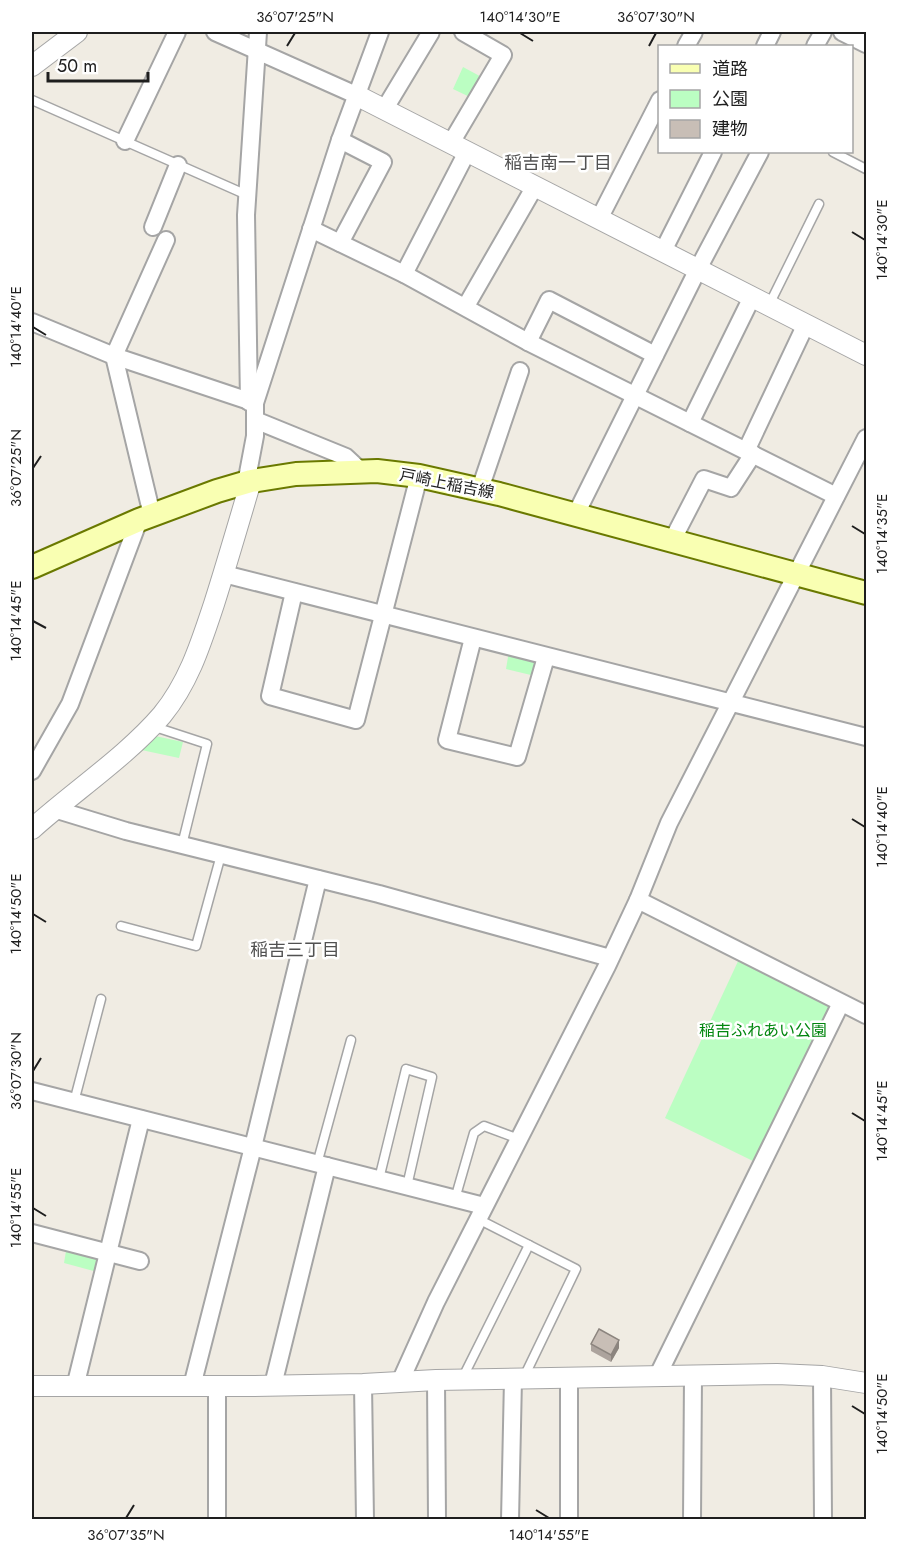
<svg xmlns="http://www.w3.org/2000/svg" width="898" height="1551" font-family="Jost,'Noto Sans JP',sans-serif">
<rect width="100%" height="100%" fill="#f0ece3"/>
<!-- park -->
<g fill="#bbfec2">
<polygon points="463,67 487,80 476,100 453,89"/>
<polygon points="509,651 539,659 535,676 506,669"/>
<polygon points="146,734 183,742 179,758 132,748"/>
<polygon points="740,957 834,1006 755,1162 665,1118"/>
<polygon points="67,1245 105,1255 101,1273 64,1263"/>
</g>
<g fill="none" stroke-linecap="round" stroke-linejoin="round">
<defs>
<g id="service">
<polyline points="32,100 247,195"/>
<polyline points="833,152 866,169"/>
<polyline points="769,305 819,204"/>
<polyline points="152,726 207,744 182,845"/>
<polyline points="121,926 196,946 221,855"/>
<polyline points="74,1102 101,999"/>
<polyline points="317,1164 351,1040"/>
<polyline points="379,1179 406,1069 432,1077 407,1186"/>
<polyline points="455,1199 474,1133 484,1126 519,1139"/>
<polyline points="478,1219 576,1269 524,1377"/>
<polyline points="462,1379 529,1245"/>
</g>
<g id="minor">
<polyline points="215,32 356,95"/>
<polyline points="842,32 866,44"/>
<polyline points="686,46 694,32"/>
<polyline points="765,46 772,32"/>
<polyline points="815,46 823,32"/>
<polyline points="384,110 431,32"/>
<polyline points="340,140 383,162 340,243"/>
<polyline points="125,141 177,32"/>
<polyline points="451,143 503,55 463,32"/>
<polyline points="599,219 660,100"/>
<polyline points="153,227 178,165"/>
<polyline points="311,229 404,274 528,342 836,496"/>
<polyline points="663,251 713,152"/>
<polyline points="404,274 467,152"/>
<polyline points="466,306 535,186"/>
<polyline points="32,322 114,356 255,403"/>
<polyline points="528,342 549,300 655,355"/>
<polyline points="249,402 246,215 258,32"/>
<polyline points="255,420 346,457 361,471"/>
<polyline points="690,423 752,297"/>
<polyline points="746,451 806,324"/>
<polyline points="251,481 248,473 255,436 255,403 340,140 380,32"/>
<polyline points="480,489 520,371"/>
<polyline points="576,514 698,269 760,152"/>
<polyline points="152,515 114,356 166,240"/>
<polyline points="673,539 704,479 731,488 753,454"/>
<polyline points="224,574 866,737"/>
<polyline points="294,592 270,696 356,720 419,476"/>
<polyline points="473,638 447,740 517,757 546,657"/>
<polyline points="32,771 70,704 139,520"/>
<polyline points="54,809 126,831 379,894 610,958"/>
<polyline points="638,900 866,1015"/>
<polyline points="32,1091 484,1206"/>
<polyline points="32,1233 140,1261"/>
<polyline points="822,1376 823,1520"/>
<polyline points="569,1377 569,1520"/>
<polyline points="657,1377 841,1003"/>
<polyline points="436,1380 437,1520"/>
<polyline points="400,1382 436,1302 607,966 638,900 669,823 866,438"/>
<polyline points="363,1384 365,1520"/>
<polyline points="273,1385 327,1166"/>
<polyline points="192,1386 253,1147 318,879"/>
<polyline points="217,1386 217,1520"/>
<polyline points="75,1387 141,1119"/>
<polyline points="510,1520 513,1379"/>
<polyline points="692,1520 693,1376"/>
</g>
<g id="tertiary">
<polyline points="32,66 77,32"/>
<polyline points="356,95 866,355"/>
<path d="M 32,829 C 73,792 127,756 162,715 C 189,682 201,643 214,604 C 227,563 239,522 251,481"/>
<polyline points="32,1386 253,1386 363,1384 436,1380 777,1374 822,1376 866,1383"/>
</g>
<polyline id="secondary" points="32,567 139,520 217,491 251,481 296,474 377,471 419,476 499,494 866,593"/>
</defs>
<!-- service casing -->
<use href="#service" stroke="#a5a5a5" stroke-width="11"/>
<!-- minor casing -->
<use href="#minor" stroke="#a5a5a5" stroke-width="20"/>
<!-- tertiary casing -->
<use href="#tertiary" stroke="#a5a5a5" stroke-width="22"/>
<!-- secondary casing -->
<use href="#secondary" stroke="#6a7900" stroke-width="26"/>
<!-- service -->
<use href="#service" stroke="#fff" stroke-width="8"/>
<!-- minor -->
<use href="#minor" stroke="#fff" stroke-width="16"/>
<!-- tertiary -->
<use href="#tertiary" stroke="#fff" stroke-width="20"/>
<!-- secondary -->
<use href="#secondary" stroke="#f9ffb2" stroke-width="22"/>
</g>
<!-- wall -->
<polygon fill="#aca39d" points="591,1344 619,1348 611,1362 591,1351"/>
<!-- shaded-wall -->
<polygon fill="#8c857f" points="619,1340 619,1348 611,1362 611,1355"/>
<!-- building -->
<polygon fill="#c8beb6" stroke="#8c857f" stroke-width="1.5" points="599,1329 619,1340 611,1355 591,1344"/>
<!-- ticks -->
<path fill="none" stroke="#1e1e1e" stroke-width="2" d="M 520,33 L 533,41M 287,46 L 295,33M 649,46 L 656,33M 852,232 L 865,240M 33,327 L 46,335M 33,468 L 41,456M 852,526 L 865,534M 33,621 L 46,628M 852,819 L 865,827M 33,914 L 46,922M 33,1071 L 41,1058M 852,1113 L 865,1121M 33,1208 L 46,1216M 852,1406 L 865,1414M 536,1510 L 549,1518M 126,1518 L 134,1505"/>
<g text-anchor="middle" stroke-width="5" stroke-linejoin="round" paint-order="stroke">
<!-- street labels -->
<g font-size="16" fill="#1e1e1e" stroke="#fff">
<text transform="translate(447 483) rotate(11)" y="6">戸崎上稲吉線</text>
</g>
<!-- park labels -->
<g font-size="16" fill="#02860f" stroke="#fff">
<text x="763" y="1036">稲吉ふれあい公園</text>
</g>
<!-- neighbourhood labels -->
<g font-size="18" fill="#515151" stroke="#fff">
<text x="558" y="169">稲吉南一丁目</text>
<text x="295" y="956">稲吉三丁目</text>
</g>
</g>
<!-- border -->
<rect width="898" height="1551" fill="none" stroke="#ffffff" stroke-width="66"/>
<!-- legend -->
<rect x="658" y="45" width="195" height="108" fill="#ffffff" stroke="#a5a5a5" stroke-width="1.5"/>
<rect x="670" y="64" width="30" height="9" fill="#f9ffb2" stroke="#a5a5a5" stroke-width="1.5"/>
<text x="712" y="75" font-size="18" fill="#1e1e1e">道路</text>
<rect x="670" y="90" width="30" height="18" fill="#bbfec2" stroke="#a5a5a5" stroke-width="1.5"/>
<text x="712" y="105" font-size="18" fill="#1e1e1e">公園</text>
<rect x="670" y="120" width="30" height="18" fill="#c8beb6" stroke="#a5a5a5" stroke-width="1.5"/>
<text x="712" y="135" font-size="18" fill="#1e1e1e">建物</text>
<!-- scale -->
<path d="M48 72v9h100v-9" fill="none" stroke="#1e1e1e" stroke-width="3"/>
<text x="57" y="72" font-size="18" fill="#1e1e1e" stroke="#ffffff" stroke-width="4.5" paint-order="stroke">50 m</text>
<rect x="33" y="33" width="832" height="1485" fill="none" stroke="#1e1e1e" stroke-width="2"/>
<g font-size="15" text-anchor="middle" fill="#1e1e1e">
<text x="295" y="22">36°07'25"N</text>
<text x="520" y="22">140°14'30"E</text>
<text x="656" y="22">36°07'30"N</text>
<text transform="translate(882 240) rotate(-90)" y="5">140°14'30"E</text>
<text transform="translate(16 327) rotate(-90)" y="5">140°14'40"E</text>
<text transform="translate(16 468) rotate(-90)" y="5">36°07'25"N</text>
<text transform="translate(882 534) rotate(-90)" y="5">140°14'35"E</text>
<text transform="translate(16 621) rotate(-90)" y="5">140°14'45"E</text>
<text transform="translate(882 827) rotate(-90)" y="5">140°14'40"E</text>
<text transform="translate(16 914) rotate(-90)" y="5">140°14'50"E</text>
<text transform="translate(16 1071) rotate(-90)" y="5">36°07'30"N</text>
<text transform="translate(882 1121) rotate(-90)" y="5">140°14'45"E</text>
<text transform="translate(16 1208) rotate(-90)" y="5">140°14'55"E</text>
<text transform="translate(882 1414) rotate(-90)" y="5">140°14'50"E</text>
<text x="126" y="1540">36°07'35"N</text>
<text x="549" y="1540">140°14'55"E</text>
</g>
</svg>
